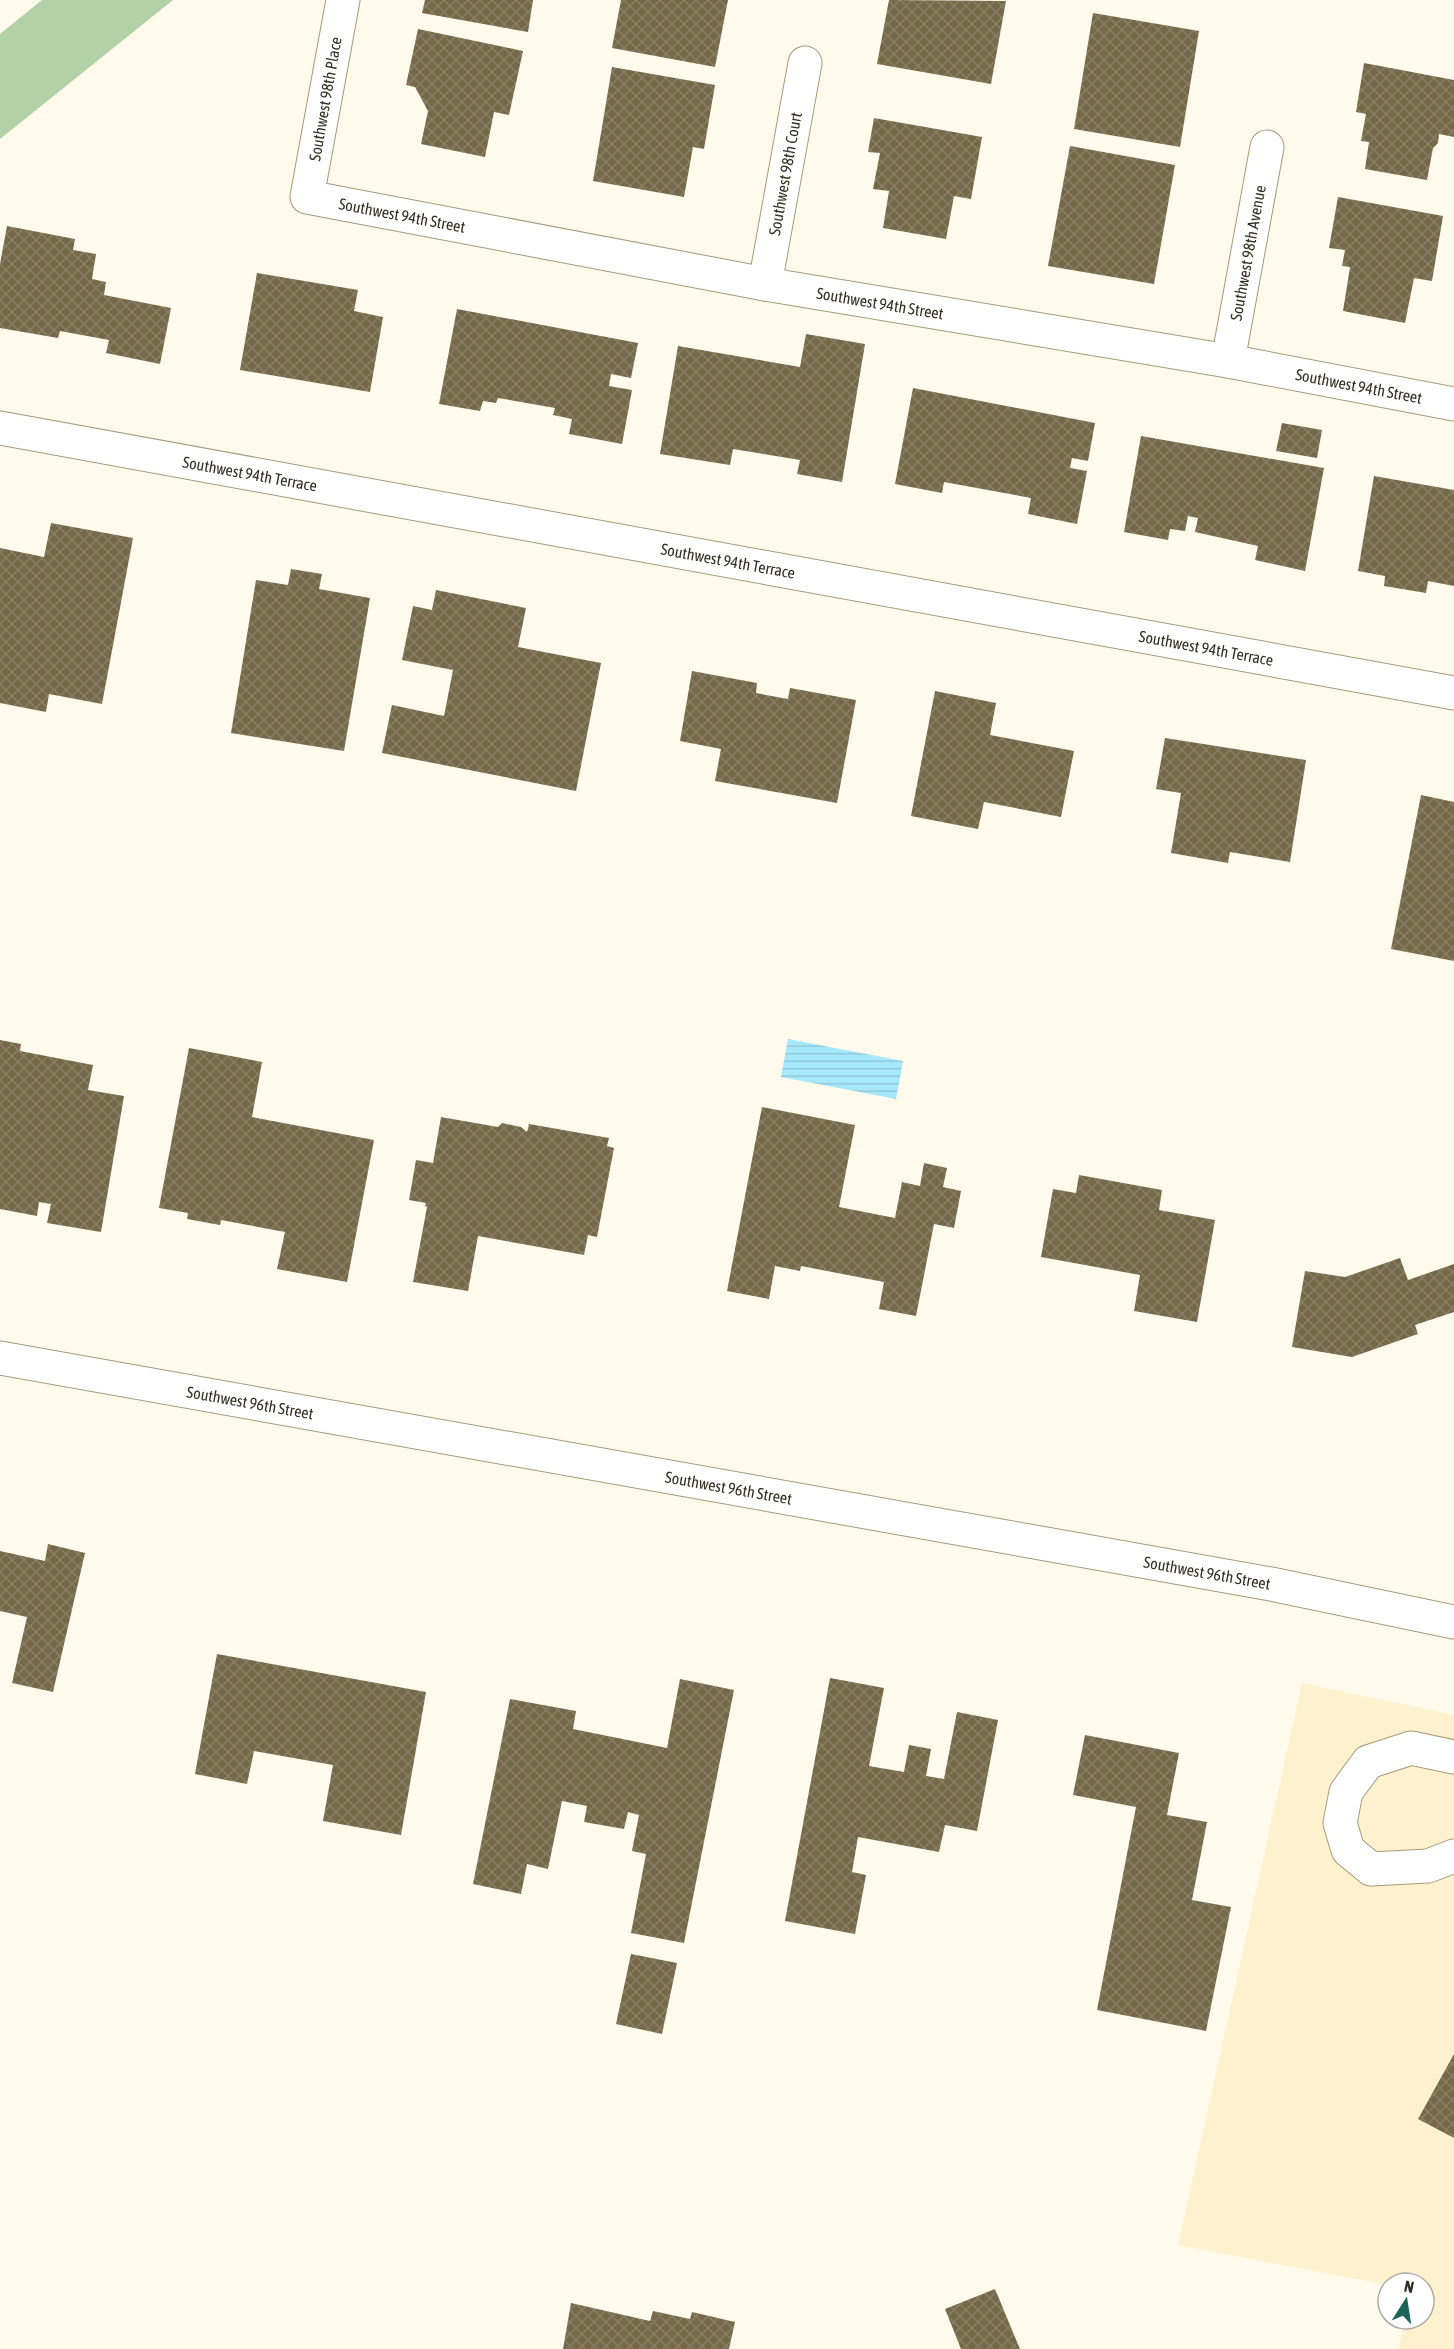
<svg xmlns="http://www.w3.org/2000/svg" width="1454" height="2349" font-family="'Asap Condensed',sans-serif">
<defs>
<pattern id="water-rules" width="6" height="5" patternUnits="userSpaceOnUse" patternTransform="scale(1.5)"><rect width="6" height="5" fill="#a7e9fc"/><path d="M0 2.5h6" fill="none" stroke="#90c8d8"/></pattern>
<pattern id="building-cross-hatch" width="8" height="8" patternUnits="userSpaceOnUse" patternTransform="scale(1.5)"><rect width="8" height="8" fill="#756949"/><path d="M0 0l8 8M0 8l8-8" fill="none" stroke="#887f66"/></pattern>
</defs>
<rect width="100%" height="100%" fill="#fffaec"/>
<!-- built -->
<polygon fill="#fef2ce" points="1302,1683 1454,1715 1454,2349 1399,2349 1404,2319 1424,2319 1424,2283 1388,2283 1388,2285 1178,2245"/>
<!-- green -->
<polygon fill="#b3d1a7" points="42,0 173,0 0,139 0,34"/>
<!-- water -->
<polygon fill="url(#water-rules)" points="788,1039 903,1061 896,1099 781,1077"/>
<!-- building -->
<g fill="url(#building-cross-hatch)">
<polygon points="425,0 533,0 528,32 422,13"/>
<polygon points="621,0 728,0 715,67 612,48"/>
<polygon points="889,0 1006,1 991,84 877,64"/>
<polygon points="1093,13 1199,31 1180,147 1074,129"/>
<polygon points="418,29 523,51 509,115 494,112 485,157 421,144 428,111 415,87 406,85"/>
<polygon points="1364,63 1454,80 1454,137 1439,134 1438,143 1433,148 1427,180 1365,169 1369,142 1361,141 1366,114 1356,112"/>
<polygon points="612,67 715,85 704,149 693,147 684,197 593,181"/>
<polygon points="874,118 982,137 971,199 954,196 946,239 883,228 889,191 873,189 880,153 868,152"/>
<polygon points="1070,146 1175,165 1154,284 1048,266"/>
<polygon points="1338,197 1443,216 1432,281 1414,278 1405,323 1343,311 1350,267 1342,266 1345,250 1329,248"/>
<polygon points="7,226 75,239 73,250 96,254 92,279 106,282 104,295 171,308 160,364 106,353 109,340 60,331 58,338 0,328 0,264"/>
<polygon points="257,273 358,290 354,311 383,317 370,392 240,370"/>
<polygon points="457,309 638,343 631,378 611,374 609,386 632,390 622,444 569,434 572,419 553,415 555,408 498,398 496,403 483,401 480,411 439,404"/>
<polygon points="806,334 865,344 842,482 797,474 800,460 733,449 730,465 660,454 678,346 800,367"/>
<polygon points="913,388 1095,423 1088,461 1072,458 1070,468 1087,471 1077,524 1028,514 1031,498 944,482 942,493 895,484"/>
<polygon points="1282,423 1322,430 1317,458 1276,451"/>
<polygon points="1141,436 1324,468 1305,571 1255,560 1258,546 1195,532 1198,518 1188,516 1185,531 1170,529 1168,540 1124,532"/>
<polygon points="1374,476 1454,490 1454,586 1428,581 1426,593 1384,586 1385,576 1358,571"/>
<polygon points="51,523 133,538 102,704 49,694 46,712 0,703 0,548 44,557"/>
<polygon points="291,569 322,574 319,589 370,598 344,751 231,733 256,580 288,585"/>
<polygon points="436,590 526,608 518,647 601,663 576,791 382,753 392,705 444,716 453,670 402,660 413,606 432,610"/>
<polygon points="692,671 757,683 756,693 788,699 790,688 856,700 837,803 715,781 721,749 680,741"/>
<polygon points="935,691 996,703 990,735 1074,751 1061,817 984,802 978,829 911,816"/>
<polygon points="1165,738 1306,760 1290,862 1230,852 1228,863 1171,853 1181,793 1156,789"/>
<polygon points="1421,795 1454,802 1454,961 1391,949"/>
<polygon points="0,1040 21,1044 20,1051 93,1065 88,1090 124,1096 101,1232 47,1223 51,1204 39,1202 37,1216 0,1209"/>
<polygon points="189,1048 262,1062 252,1117 374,1140 347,1282 277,1269 285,1232 221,1220 220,1225 187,1219 188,1213 159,1208"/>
<polygon points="762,1107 855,1125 839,1207 895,1218 902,1182 920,1186 924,1163 947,1168 943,1187 961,1191 954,1228 934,1224 916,1316 879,1309 884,1282 801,1266 800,1271 775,1266 769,1299 727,1291"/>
<polygon points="441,1117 498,1127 502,1123 521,1127 527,1132 529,1124 609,1138 607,1146 614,1148 597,1237 588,1235 584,1255 478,1236 468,1291 413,1282 427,1207 425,1206 426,1203 409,1200 416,1160 433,1163"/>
<polygon points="1079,1175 1162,1190 1159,1210 1215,1220 1197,1322 1134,1311 1140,1275 1041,1257 1053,1189 1076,1193"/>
<polygon points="1400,1258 1408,1280 1454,1264 1454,1312 1415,1325 1418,1334 1352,1357 1292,1347 1305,1271 1345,1277"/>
<polygon points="48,1544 85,1553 53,1692 12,1683 27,1617 0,1611 0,1551 45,1561"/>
<polygon points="217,1654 426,1692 401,1835 323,1821 333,1765 254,1751 247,1784 195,1774"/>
<polygon points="830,1678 884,1688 869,1766 904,1772 909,1745 931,1749 926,1776 944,1779 957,1712 998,1720 977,1831 945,1825 939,1852 858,1837 852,1872 866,1875 855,1934 785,1921"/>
<polygon points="680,1679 734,1690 684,1943 631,1933 646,1854 632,1851 639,1815 628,1812 624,1829 584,1822 587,1806 562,1801 548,1869 527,1864 521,1894 473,1884 510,1699 576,1711 573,1729 667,1748"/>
<polygon points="1085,1735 1179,1753 1167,1815 1207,1822 1192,1900 1231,1907 1206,2031 1097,2010 1136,1807 1073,1795"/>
<polygon points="631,1954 677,1963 662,2034 616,2024"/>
<polygon points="1454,2054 1454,2138 1418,2119"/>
<polygon points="995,2289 1020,2349 961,2349 945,2309"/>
<polygon points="571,2303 650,2321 653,2311 690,2319 692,2312 735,2322 729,2349 563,2349"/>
</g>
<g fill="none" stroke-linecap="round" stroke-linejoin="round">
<defs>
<g id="minor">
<path id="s1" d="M 343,0 L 307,197 L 765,284 L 1228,361 L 1454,404"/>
<path id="s2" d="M 765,284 L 805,63"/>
<path id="s3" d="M 1228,361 L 1267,147"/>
<path id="s4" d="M 0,428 L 1454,693"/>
<path id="s5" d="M 0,1358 L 1271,1584 L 1454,1622"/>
<polyline points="1454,1757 1411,1748 1368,1762 1346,1792 1340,1823 1348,1850 1371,1869 1428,1866 1454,1856"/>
</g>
</defs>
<!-- minor casing -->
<use href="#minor" stroke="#a69a78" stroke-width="35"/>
<!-- minor -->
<use href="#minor" stroke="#fff" stroke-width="33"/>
</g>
<g text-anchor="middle" stroke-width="6" stroke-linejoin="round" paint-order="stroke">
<!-- street labels -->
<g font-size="16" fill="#342f21" stroke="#fff">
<text transform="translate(325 99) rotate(-80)" y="6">Southwest 98th Place</text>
<text dy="6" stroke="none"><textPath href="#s2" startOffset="112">Southwest 98th Court</textPath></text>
<text dy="6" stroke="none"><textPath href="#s1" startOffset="297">Southwest 94th Street</textPath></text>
<text dy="6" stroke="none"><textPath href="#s3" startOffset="110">Southwest 98th Avenue</textPath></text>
<text dy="6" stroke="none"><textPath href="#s1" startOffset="783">Southwest 94th Street</textPath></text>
<text dy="6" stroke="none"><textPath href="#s1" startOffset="1269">Southwest 94th Street</textPath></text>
<text dy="6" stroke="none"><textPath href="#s4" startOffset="254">Southwest 94th Terrace</textPath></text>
<text dy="6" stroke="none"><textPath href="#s4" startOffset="740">Southwest 94th Terrace</textPath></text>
<text dy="6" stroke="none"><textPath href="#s4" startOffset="1226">Southwest 94th Terrace</textPath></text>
<text dy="6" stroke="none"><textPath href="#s5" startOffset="254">Southwest 96th Street</textPath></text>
<text dy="6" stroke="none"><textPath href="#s5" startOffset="740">Southwest 96th Street</textPath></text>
<text dy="6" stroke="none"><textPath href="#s5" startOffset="1226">Southwest 96th Street</textPath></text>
</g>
</g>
<!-- north arrow -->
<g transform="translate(1406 2301) rotate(12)"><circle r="28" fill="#ffffff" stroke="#aeaca6" stroke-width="1.5"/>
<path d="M0-4.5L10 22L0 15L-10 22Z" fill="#1b6358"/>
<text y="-9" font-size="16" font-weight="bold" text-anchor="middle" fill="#342f21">N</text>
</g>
</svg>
